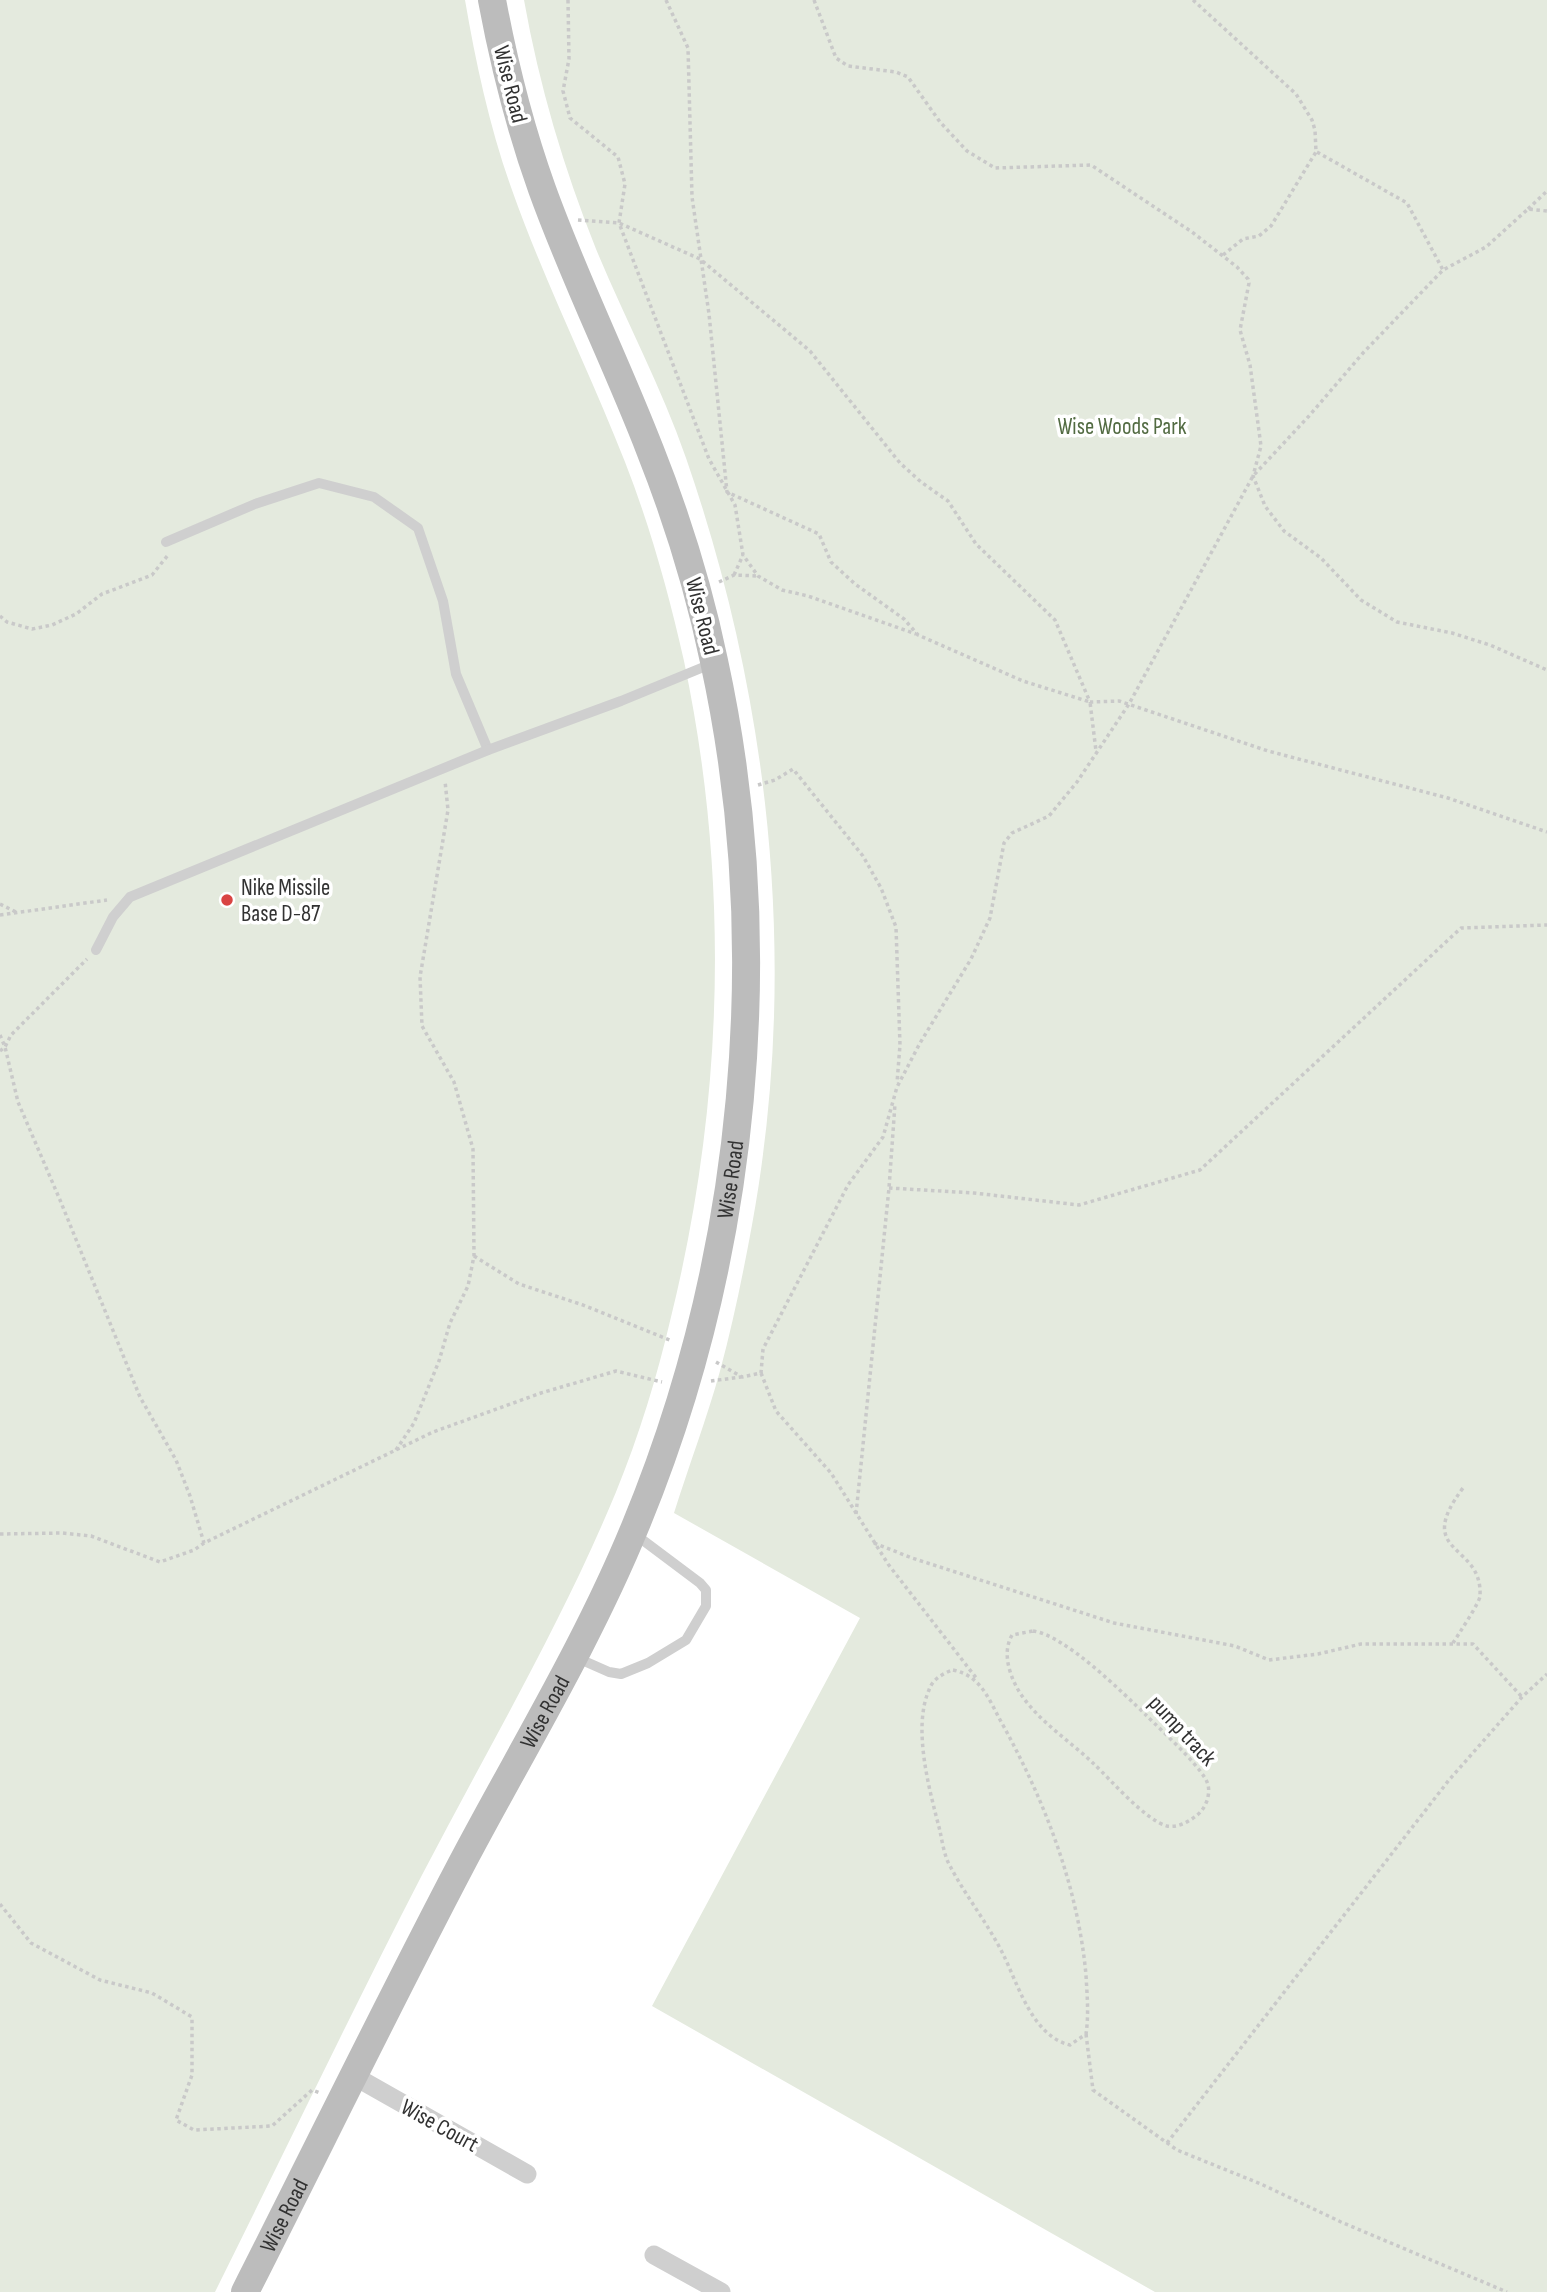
<svg xmlns="http://www.w3.org/2000/svg" width="1547" height="2292" font-family="'Sofia Sans Condensed',sans-serif">
<rect width="100%" height="100%" fill="#fff"/>
<!-- green -->
<g fill="#e4eade">
<path d="M 0,0 L 465,0 C 476,64 490,129 512,190 C 545,283 589,370 625,462 C 650,526 669,594 684,661 C 730,879 724,1102 671,1317 C 657,1377 639,1436 616,1492 C 561,1625 488,1748 422,1875 C 351,2013 284,2153 215,2292 L 0,2292 Z"/>
<path d="M 524,0 L 1547,0 L 1547,2292 L 1155,2292 L 652,2006 L 860,1618 L 674,1513 C 689,1465 707,1418 720,1371 C 733,1323 743,1274 752,1225 C 799,969 771,703 686,458 C 661,386 625,319 596,249 C 564,169 539,85 524,0 Z"/>
</g>
<g fill="none" stroke-linecap="round" stroke-linejoin="round">
<!-- path -->
<g stroke="#c9c9c9" stroke-width="3.5" stroke-dasharray="3.5 3.5" stroke-linecap="butt">
<polyline points="568,0 569,59 563,91 570,118 618,157 625,184 619,223 709,459 735,505 743,555 758,576 782,590 808,596 916,634"/>
<polyline points="666,0 688,48 692,197 709,314 727,492 819,534 831,562 855,584 904,619 918,635 1023,681 1090,702 1096,751"/>
<polyline points="814,0 836,58 848,66 896,72 908,77 940,122 967,151 995,168 1091,165 1192,232 1237,267 1248,279 1249,283 1240,330 1250,365 1261,446 1253,476 1265,506 1284,531 1321,558 1361,600 1397,622 1452,633 1490,645 1547,670"/>
<polyline points="1193,0 1296,94 1312,120 1315,130 1316,152 1271,226 1259,236 1243,239 1223,255"/>
<polyline points="1317,152 1407,203 1443,270"/>
<polyline points="1528,209 1547,191"/>
<polyline points="578,220 619,223 700,259 810,351 900,463 921,482 948,501 976,544 1055,620 1090,702 1119,701 1268,751 1448,798 1547,832"/>
<polyline points="734,575 743,555"/>
<polyline points="719,582 734,575 758,576"/>
<polyline points="0,616 7,622 32,629 52,625 76,614 102,594 152,575 168,555"/>
<polyline points="758,785 775,780 793,769 863,856 881,888 896,927 900,1045 897,1083"/>
<polyline points="0,904 16,912"/>
<polyline points="0,915 107,900"/>
<polyline points="0,1035 5,1047 18,1102 60,1200 140,1397 176,1460 190,1496 204,1543"/>
<polyline points="0,1051 5,1047 11,1035 87,959"/>
<polyline points="889,1188 974,1193 1079,1205 1200,1170 1461,928 1547,925"/>
<polyline points="474,1256 519,1284 583,1305 672,1341"/>
<polyline points="716,1362 742,1377 761,1373 763,1349 848,1185 883,1137 897,1087 920,1043 971,959 990,918 1004,843 1012,833 1049,816 1077,782 1129,704 1253,476 1309,416 1363,353 1443,270 1486,247 1528,209 1547,211"/>
<polyline points="761,1373 776,1411 831,1473 888,1564 977,1679"/>
<polyline points="711,1381 741,1377"/>
<polyline points="396,1450 414,1423 439,1361 450,1323 468,1286 474,1256 473,1149 454,1082 422,1026 420,977 448,810 445,781"/>
<polyline points="856,1514 889,1188 895,1104"/>
<polyline points="0,1534 62,1533 91,1536 160,1562 194,1550 204,1543 433,1432 541,1393 616,1371 662,1382"/>
<polyline points="874,1543 912,1558 1114,1623 1235,1646 1269,1660 1318,1654 1361,1644 1473,1644 1522,1697"/>
<path d="M 1033,1631 C 1065,1635 1123,1693 1147,1716 C 1163,1732 1194,1760 1205,1778 C 1213,1790 1207,1808 1196,1816 C 1188,1822 1178,1828 1167,1826 C 1145,1820 1111,1780 1094,1764 C 1068,1739 1033,1718 1016,1686 C 1008,1670 1003,1651 1012,1635 Z"/>
<path d="M 1453,1643 C 1458,1635 1480,1602 1480,1596 C 1483,1542 1412,1556 1463,1488"/>
<path d="M 953,1670 C 983,1676 990,1703 1004,1727 C 1046,1804 1078,1888 1086,1975 C 1087,1995 1089,2014 1086,2034 L 1070,2045 C 1032,2036 1018,1984 1003,1954 C 987,1922 964,1894 948,1862 C 944,1853 942,1841 940,1831 C 930,1792 912,1729 929,1690 C 932,1680 943,1673 953,1670 Z"/>
<polyline points="0,1904 31,1943 100,1980 152,1993 192,2017 192,2075 176,2120 194,2130 272,2126 312,2090 320,2093"/>
<polyline points="1086,2034 1093,2090 1177,2150 1261,2184 1341,2222 1507,2292"/>
<polyline points="1167,2143 1449,1780 1522,1697 1547,1674"/>
</g>
<!-- lane -->
<g stroke="#cfcfcf" stroke-width="10">
<polyline points="166,542 255,504 319,483 374,497 418,528 443,601 456,674 488,750"/>
<polyline points="96,950 113,917 130,897 488,750 621,701 711,664"/>
<polyline points="575,1657 609,1672 621,1674 648,1663 686,1640 706,1606 706,1590 700,1583 636,1535"/>
</g>
<!-- street -->
<g stroke="#cfcfcf" stroke-width="19">
<polyline points="354,2076 527,2174"/>
<polyline points="654,2255 721,2292"/>
</g>
<!-- secondary -->
<path stroke="#bcbcbc" stroke-width="28" id="s1" d="M 245,2292 C 317,2150 387,2006 461,1865 C 520,1753 587,1644 635,1527 C 747,1257 776,946 714,661 C 699,589 677,518 650,450 C 616,362 574,278 542,189 C 520,128 504,64 492,0"/>
</g>
<!-- markers -->
<circle fill="#d94443" stroke="#fff" stroke-width="2.5" cx="227" cy="900" r="7"/>
<g text-anchor="middle" stroke-width="7" stroke-linejoin="round" paint-order="stroke">
<!-- street labels -->
<g font-size="23" fill="#323232" stroke="#fff">
<text transform="translate(511 84) rotate(76)" y="8">Wise Road</text>
<text transform="translate(703 616) rotate(76)" y="8">Wise Road</text>
<text dy="8" stroke="none"><textPath href="#s1" startOffset="1220">Wise Road</textPath></text>
<text dy="8" stroke="none"><textPath href="#s1" startOffset="653">Wise Road</textPath></text>
<text transform="translate(1183 1730) rotate(47)" y="8">pump track</text>
<text transform="translate(440 2125) rotate(29)" y="8">Wise Court</text>
<text dy="8" stroke="none"><textPath href="#s1" startOffset="86">Wise Road</textPath></text>
</g>
<!-- park labels -->
<g font-size="23" fill="#526b42" stroke="#fff">
<text x="1122" y="434">Wise Woods Park</text>
</g>
<!-- poi labels -->
<g font-size="23" fill="#323232" stroke="#fff" text-anchor="start">
<text x="241" y="895">Nike Missile<tspan x="241" dy="26">Base D-87</tspan></text>
</g>
</g>
</svg>
